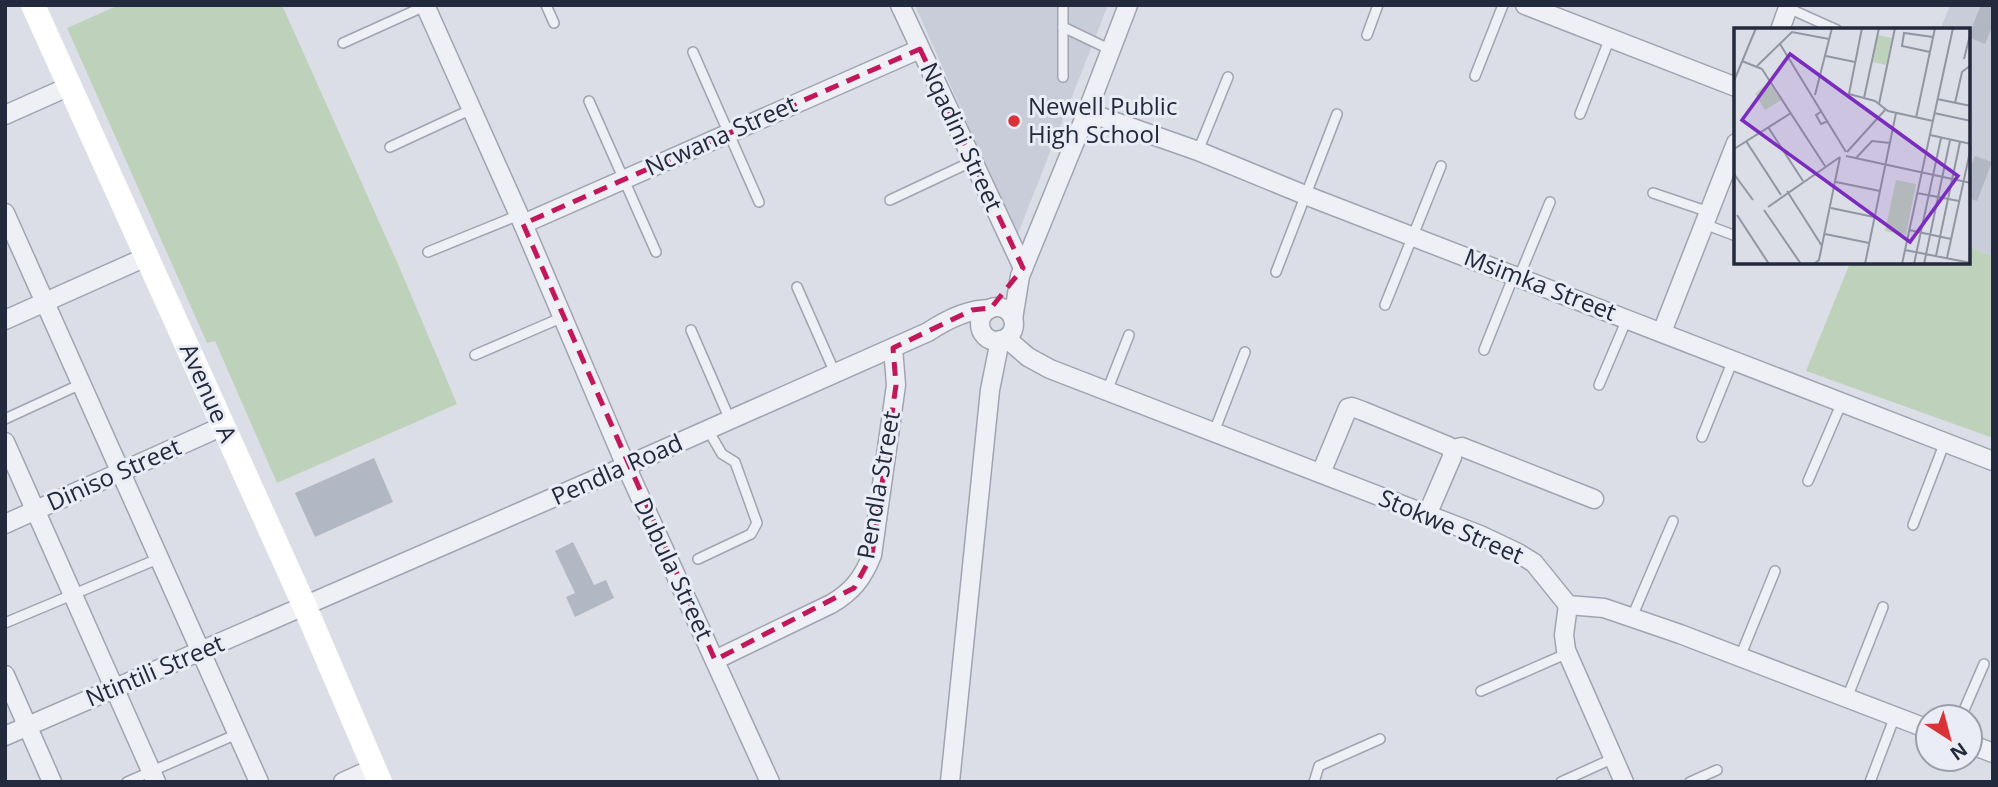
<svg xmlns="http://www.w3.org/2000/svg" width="1998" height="787" font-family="'Open Sans',sans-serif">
<rect width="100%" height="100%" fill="#dbdee7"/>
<!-- built -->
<g fill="#c9cdd9">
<polygon points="915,5 1108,5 1017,236"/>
<polygon points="1950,5 1993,5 1993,256 1968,246 1968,30 1940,30"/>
</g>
<!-- green -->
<g fill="#bed2bb">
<polygon points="119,5 282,5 398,264 457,404 277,483 215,341 207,343 67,28"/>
<polygon points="1968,246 1993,256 1993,438 1806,371 1850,263 1968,262"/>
</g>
<!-- building -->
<g fill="#b2b7c4">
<polygon points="1981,5 1993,5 1993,25 1985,44 1968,37"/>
<polygon points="1975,156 1992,162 1977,201 1968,198 1968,173"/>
<polygon points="374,458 393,502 315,537 295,493"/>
<polygon points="573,542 594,585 606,580 614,598 575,617 566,597 575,593 555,551"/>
</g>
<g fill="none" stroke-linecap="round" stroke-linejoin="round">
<defs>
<g id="lane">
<polyline points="546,5 554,23"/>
<polyline points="1788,8 1837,30"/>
<polyline points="1063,27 1111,50"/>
<polyline points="1367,35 1378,5"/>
<polyline points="343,43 425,6"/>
<polyline points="693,52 759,202"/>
<polyline points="1475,76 1503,5"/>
<polyline points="1063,77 1063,6"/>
<polyline points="589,101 656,252"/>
<polyline points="1580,114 1610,38"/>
<polyline points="390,147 472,109"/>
<polyline points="1198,151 1228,77"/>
<polyline points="1653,193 1709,212"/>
<polyline points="890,200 973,161"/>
<polyline points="1704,224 1736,236"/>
<polyline points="428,252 519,215"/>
<polyline points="1276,272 1337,114"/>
<polyline points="1519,277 1550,202"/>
<polyline points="797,287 835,373"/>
<polyline points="1385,305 1441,166"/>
<polyline points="691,330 730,420"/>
<polyline points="1484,350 1514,275"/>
<polyline points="475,355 563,317"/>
<polyline points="1599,385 1627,319"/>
<polyline points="1107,391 1129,335"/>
<polyline points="5,419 81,384"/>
<polyline points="1214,432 1245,352"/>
<polyline points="1702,437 1733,360"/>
<polyline points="1808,481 1842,402"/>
<polyline points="1913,525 1945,442"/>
<polyline points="698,559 751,534 757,523 735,462 722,454 708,430"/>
<polyline points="1632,617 1673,521"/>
<polyline points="5,623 160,558"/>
<polyline points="1740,657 1775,571"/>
<polyline points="1481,691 1568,653"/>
<polyline points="1847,698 1883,607"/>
<polyline points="1961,717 1984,664"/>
<polyline points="127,782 237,734"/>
<polyline points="1314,782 1319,766 1380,739"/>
<polyline points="1561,782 1614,758"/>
<polyline points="1690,782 1717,770"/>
<polyline points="1870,782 1895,716"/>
</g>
<g id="street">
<polyline points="425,5 523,224 626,466 770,782"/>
<polyline points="900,5 1023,268"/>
<polyline points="1525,5 1736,87"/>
<polyline points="1780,30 1789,5"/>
<polyline points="1087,112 1198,151 1305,195 1993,461"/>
<polyline points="5,115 70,86"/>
<polyline points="5,213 259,782"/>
<polyline points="523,224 920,49"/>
<circle cx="997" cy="324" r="17"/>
<polyline points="1013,319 1020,276 1087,112 1128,5"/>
<polyline points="5,320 146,257"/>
<polyline points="1662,332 1736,143"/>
<polyline points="1006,338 1028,357 1050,369 1480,535 1518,553 1534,563 1568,605 1604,608 1680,634 1928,729"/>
<polyline points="5,442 156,782"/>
<polyline points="1452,451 1457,448 1462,447 1594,499"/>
<polyline points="1321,473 1348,408 1352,407 1363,411 1448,446 1452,451 1452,457 1427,515"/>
<polyline points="5,524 223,426"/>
<polyline points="1568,605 1564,635 1566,650 1624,782"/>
<path d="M 715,660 L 831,604 C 852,592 863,578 872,555 L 896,385 L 893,348"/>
<polyline points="5,675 52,782"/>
<path d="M 5,736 L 626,466 L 928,332 C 946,320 968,309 990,309"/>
<polyline points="1970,744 1993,753"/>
<polyline points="343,782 374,768"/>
<polyline points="950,782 990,390 1000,340"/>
</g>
</defs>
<!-- lane casing -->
<use href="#lane" stroke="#a0a4b1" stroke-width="12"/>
<!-- street casing -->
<use href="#street" stroke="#a0a4b1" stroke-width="21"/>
<!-- lane -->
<use href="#lane" stroke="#eef0f5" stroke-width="9"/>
<!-- street -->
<use href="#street" stroke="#eef0f5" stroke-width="18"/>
<!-- secondary -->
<polyline stroke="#fff" stroke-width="24" points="33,5 305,607 380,782"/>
</g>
<!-- marked area -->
<path fill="none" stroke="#c2185b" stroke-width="5" stroke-dasharray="14 9" stroke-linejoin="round" d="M 920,49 L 1023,268 L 991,308 L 972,310 L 893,348 L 896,385 L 872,555 L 854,588 L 715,660 L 523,224 Z"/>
<!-- markers -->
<circle fill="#da3239" stroke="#eaedf5" stroke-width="2.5" cx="1014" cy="121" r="7"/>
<g text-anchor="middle" stroke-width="6" stroke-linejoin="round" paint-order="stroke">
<!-- poi labels -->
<g font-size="24" fill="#242a3e" stroke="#eaedf5" text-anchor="start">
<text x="1028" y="115">Newell Public<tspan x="1028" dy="28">High School</tspan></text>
</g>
<!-- street labels -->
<g font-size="24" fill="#242a3e" stroke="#eaedf5">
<text transform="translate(721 136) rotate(-24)" y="8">Ncwana Street</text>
<text transform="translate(961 137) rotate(65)" y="8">Nqadini Street</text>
<text transform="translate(1540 285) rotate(21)" y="8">Msimka Street</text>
<text transform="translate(208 393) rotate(66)" y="8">Avenue A</text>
<text transform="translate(617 470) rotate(-24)" y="8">Pendla Road</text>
<text transform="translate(114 475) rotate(-24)" y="8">Diniso Street</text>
<text transform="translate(879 485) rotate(-80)" y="8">Pendla Street</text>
<text transform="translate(1451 527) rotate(23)" y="8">Stokwe Street</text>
<text transform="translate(673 569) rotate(65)" y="8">Dubula Street</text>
<text transform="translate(155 671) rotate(-23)" y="8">Ntintili Street</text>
</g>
</g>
<!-- overview -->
<g transform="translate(1734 28)">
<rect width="236" height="236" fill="#dbdee7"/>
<path d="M 144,7 L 158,10 L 152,37 L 139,34 ZM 34,54 L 47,72 L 31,82 L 21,66 ZM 162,152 L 182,156 L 172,207 L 151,203 Z" fill="#bed2bb"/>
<path fill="none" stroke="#9296a3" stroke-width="2" d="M 128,0 L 115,66 L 141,73 L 154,83 L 199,93M 46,16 L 112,124M 196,24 L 168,18 L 170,5 L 199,9M 92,28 L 121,34M 230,31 L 237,3M 8,33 L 28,41 L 91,138M 23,38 L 58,4 L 95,11M 0,53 L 22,0M 81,67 L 98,0M 130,70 L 145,0M 203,71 L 237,78M 221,75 L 228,44 L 237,37M 145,76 L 161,0M 88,83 L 82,87 L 87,96 L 94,93M 200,85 L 237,93M 182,90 L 201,0M 34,99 L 69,153M 196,107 L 237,116M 12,113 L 47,167M 0,121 L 57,85M 113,124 L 151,82M 112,128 L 237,155M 122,130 L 138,113 L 156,115M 0,146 L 19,172M 102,154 L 146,163M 53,163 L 88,218M 183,165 L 225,173M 34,179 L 106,129M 97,180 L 140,189M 30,182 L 67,236M 3,187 L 35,236M 175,202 L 217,211M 91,206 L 135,215M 171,222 L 237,235M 202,228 L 226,114M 213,230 L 237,119M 80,236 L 85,232 L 106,129M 131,236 L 162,85M 168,236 L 219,0M 180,236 L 207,110M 190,236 L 216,112"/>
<path fill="#7b2cbf" fill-opacity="0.15" stroke="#7b2cbf" stroke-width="3.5" d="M 56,26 L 224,148 L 176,214 L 8,92 Z"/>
<rect width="236" height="236" fill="none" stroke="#242a3e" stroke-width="3.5"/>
</g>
<!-- border -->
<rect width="1998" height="787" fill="none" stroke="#242a3e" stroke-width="14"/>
<!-- north arrow -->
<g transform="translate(1949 738) rotate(144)"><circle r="33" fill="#eaedf5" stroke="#9b9fac" stroke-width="2"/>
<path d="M0-5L12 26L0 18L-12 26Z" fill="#da3239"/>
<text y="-10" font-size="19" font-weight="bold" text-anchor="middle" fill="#242a3e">N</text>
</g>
</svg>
